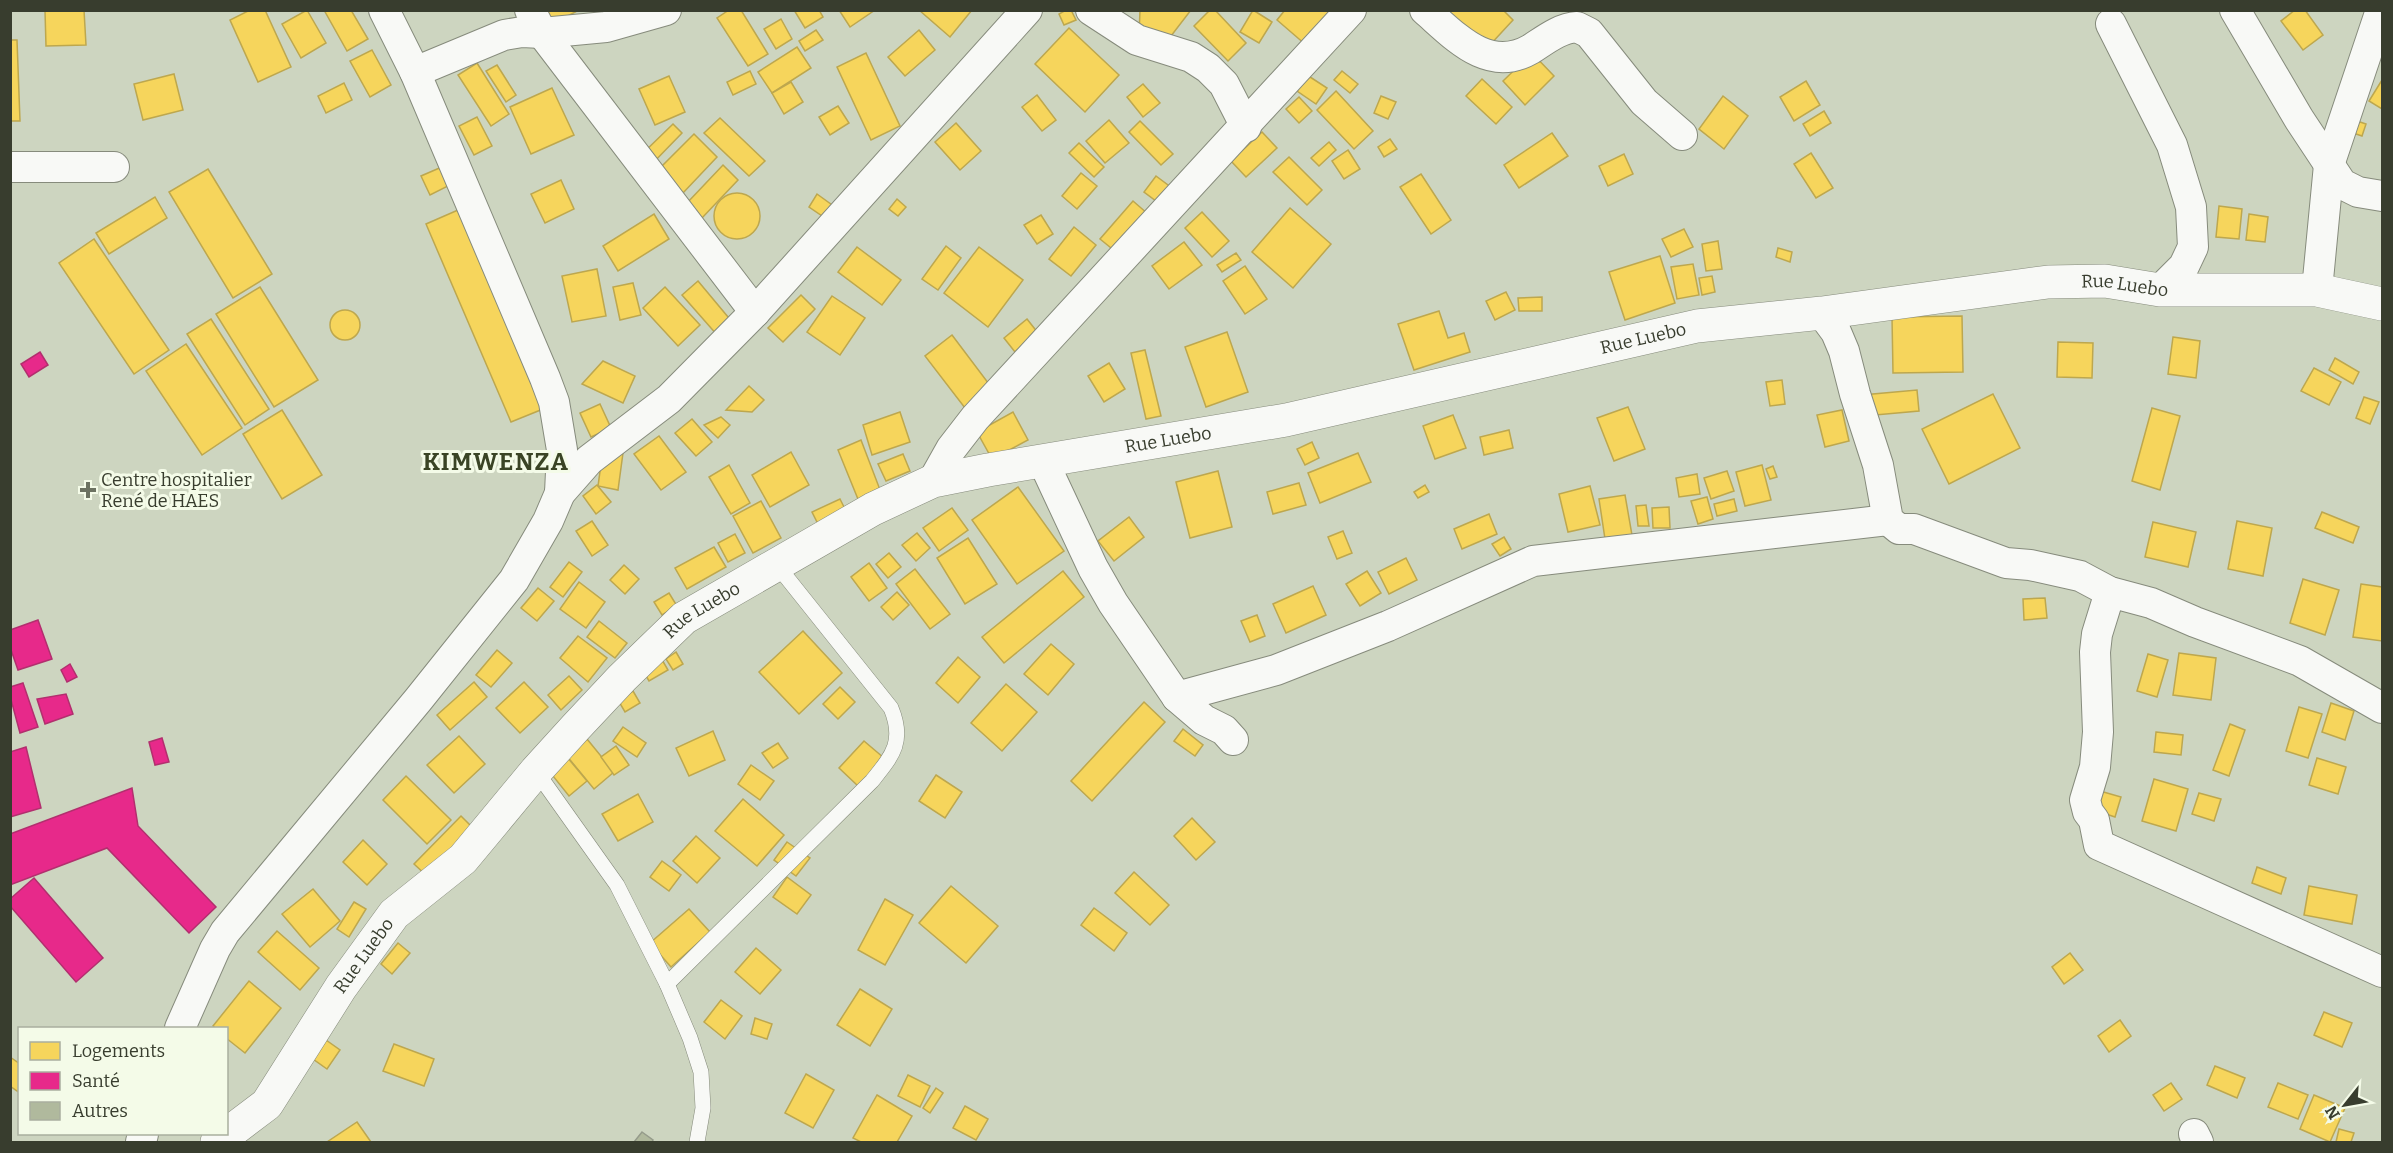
<svg xmlns="http://www.w3.org/2000/svg" width="2393" height="1153" font-family="Bitter,serif">
<rect width="100%" height="100%" fill="#cdd5c0"/>
<!-- homes -->
<g fill="#f6d55c" stroke="#bda74e" stroke-width="1.5">
<polygon points="84,10 86,45 46,46 45,11"/>
<polygon points="250,10 265,10 291,67 258,82 230,20"/>
<polygon points="307,10 326,43 301,58 282,24"/>
<polygon points="324,10 351,10 368,39 347,51"/>
<polygon points="538,10 577,10 577,11 548,27"/>
<polygon points="729,10 741,10 768,54 748,66 717,18"/>
<polygon points="794,10 819,10 823,17 805,28"/>
<polygon points="839,10 875,10 850,27"/>
<polygon points="919,10 972,10 950,37"/>
<polygon points="1066,10 1071,10 1076,20 1064,25 1059,14"/>
<polygon points="1140,10 1191,10 1171,36 1139,36"/>
<polygon points="1210,10 1215,10 1246,43 1228,61 1194,26"/>
<polygon points="1253,10 1272,22 1259,43 1240,32"/>
<polygon points="1285,10 1335,10 1306,45 1277,20"/>
<polygon points="1425,10 1503,10 1513,20 1477,59"/>
<polygon points="2295,10 2305,10 2323,35 2303,50 2281,21"/>
<polygon points="781,19 792,39 776,49 764,29"/>
<polygon points="1069,28 1119,75 1085,112 1035,64"/>
<polygon points="816,30 823,40 805,51 799,41"/>
<polygon points="919,30 935,50 905,76 888,57"/>
<polygon points="10,40 17,40 20,121 10,121"/>
<polygon points="797,47 811,68 772,93 758,72"/>
<polygon points="372,50 391,85 370,97 350,61"/>
<polygon points="866,53 900,126 871,140 837,67"/>
<polygon points="1532,53 1554,76 1525,105 1503,81"/>
<polygon points="477,63 509,114 491,126 458,75"/>
<polygon points="497,65 516,95 506,102 486,71"/>
<polygon points="750,71 756,84 733,95 727,82"/>
<polygon points="1342,71 1358,84 1350,93 1334,80"/>
<polygon points="174,74 183,110 143,120 134,84"/>
<polygon points="1307,75 1327,88 1316,104 1297,91"/>
<polygon points="669,76 685,112 655,125 639,89"/>
<polygon points="1482,79 1512,107 1496,124 1466,96"/>
<polygon points="2382,80 2382,109 2369,101"/>
<polygon points="1806,81 1820,105 1794,121 1780,97"/>
<polygon points="791,82 803,102 784,114 772,93"/>
<polygon points="344,83 352,100 326,113 318,96"/>
<polygon points="1143,84 1160,103 1143,117 1127,97"/>
<polygon points="552,88 574,135 531,154 510,107"/>
<polygon points="1336,91 1373,131 1354,149 1317,110"/>
<polygon points="1037,95 1056,120 1042,131 1022,107"/>
<polygon points="1381,96 1396,102 1388,119 1374,113"/>
<polygon points="1723,96 1748,116 1724,149 1699,129"/>
<polygon points="1299,97 1312,111 1299,123 1286,109"/>
<polygon points="838,106 849,123 830,135 819,117"/>
<polygon points="1824,111 1831,123 1810,136 1803,124"/>
<polygon points="477,117 492,146 474,155 459,126"/>
<polygon points="720,118 765,161 749,176 704,133"/>
<polygon points="2348,118 2366,124 2362,136 2344,130"/>
<polygon points="1109,120 1129,143 1105,163 1086,141"/>
<polygon points="1140,121 1173,154 1161,165 1129,132"/>
<polygon points="956,123 981,151 960,170 935,142"/>
<polygon points="673,124 682,133 650,166 640,156"/>
<polygon points="1262,132 1277,148 1246,177 1231,161"/>
<polygon points="1552,133 1568,156 1519,188 1504,165"/>
<polygon points="694,134 717,157 683,193 659,169"/>
<polygon points="1390,139 1397,149 1384,157 1378,147"/>
<polygon points="1329,142 1336,150 1319,166 1311,158"/>
<polygon points="1079,143 1104,167 1094,177 1069,153"/>
<polygon points="1348,150 1360,169 1344,179 1332,161"/>
<polygon points="1811,153 1833,188 1816,198 1794,164"/>
<polygon points="1624,154 1633,174 1608,186 1599,166"/>
<polygon points="1289,157 1322,190 1307,205 1273,172"/>
<polygon points="723,165 738,180 702,218 687,203"/>
<polygon points="444,166 452,184 430,195 421,176"/>
<polygon points="208,169 272,274 233,298 169,192"/>
<polygon points="1081,173 1097,186 1077,209 1062,196"/>
<polygon points="1421,174 1451,220 1431,234 1400,187"/>
<polygon points="1156,176 1176,191 1164,207 1144,192"/>
<polygon points="561,180 574,209 545,223 531,194"/>
<circle cx="737" cy="216" r="23"/>
<polygon points="817,194 839,210 831,222 809,207"/>
<polygon points="155,197 167,218 109,254 96,233"/>
<polygon points="897,199 906,207 898,216 889,209"/>
<polygon points="1133,201 1148,214 1116,252 1100,239"/>
<polygon points="2219,206 2242,209 2239,239 2216,237"/>
<polygon points="1290,208 1331,244 1293,288 1252,252"/>
<polygon points="458,210 543,409 511,422 426,224"/>
<polygon points="1202,212 1229,241 1212,257 1185,228"/>
<polygon points="654,214 669,239 618,271 603,246"/>
<polygon points="2249,214 2268,217 2265,242 2246,240"/>
<polygon points="1041,215 1053,234 1037,244 1024,225"/>
<polygon points="1074,227 1096,245 1071,276 1049,259"/>
<polygon points="1684,229 1693,247 1671,257 1662,239"/>
<polygon points="94,239 169,350 134,374 59,263"/>
<polygon points="1718,241 1722,269 1706,271 1702,244"/>
<polygon points="1184,242 1202,265 1169,289 1152,266"/>
<polygon points="946,246 961,258 938,290 922,279"/>
<polygon points="857,247 901,280 882,305 838,272"/>
<polygon points="979,247 1023,280 988,327 944,293"/>
<polygon points="1778,248 1792,252 1790,262 1776,257"/>
<polygon points="1236,253 1241,260 1222,272 1217,265"/>
<polygon points="1660,256 1675,303 1625,320 1609,272"/>
<polygon points="1693,264 1699,295 1677,299 1671,267"/>
<polygon points="1245,266 1267,299 1245,314 1223,281"/>
<polygon points="597,269 606,316 572,322 562,276"/>
<polygon points="1712,276 1715,292 1702,295 1699,278"/>
<polygon points="698,281 733,323 718,336 682,295"/>
<polygon points="633,283 641,315 620,320 613,287"/>
<polygon points="260,287 318,380 274,407 216,314"/>
<polygon points="665,287 700,325 678,346 643,308"/>
<polygon points="1506,292 1515,310 1495,320 1486,301"/>
<polygon points="801,295 815,309 783,342 768,328"/>
<polygon points="832,296 865,318 840,355 807,332"/>
<polygon points="1542,297 1542,311 1519,311 1518,298"/>
<circle cx="345" cy="325" r="15"/>
<polygon points="1439,311 1448,338 1464,333 1470,352 1414,370 1398,324"/>
<polygon points="1962,316 1963,372 1893,373 1892,317"/>
<polygon points="211,319 269,409 245,425 187,334"/>
<polygon points="1027,319 1038,333 1015,352 1004,338"/>
<polygon points="1227,332 1248,392 1206,407 1185,347"/>
<polygon points="952,335 992,388 965,408 925,356"/>
<polygon points="2173,337 2200,341 2196,378 2168,374"/>
<polygon points="2058,342 2093,343 2092,378 2057,377"/>
<polygon points="186,344 242,428 202,455 146,371"/>
<polygon points="1145,350 1161,416 1146,419 1131,353"/>
<polygon points="2335,358 2359,372 2353,384 2329,370"/>
<polygon points="603,361 635,376 623,403 582,384"/>
<polygon points="1109,363 1125,389 1104,402 1088,376"/>
<polygon points="2314,368 2341,382 2329,405 2301,391"/>
<polygon points="1782,380 1785,404 1770,406 1766,382"/>
<polygon points="749,386 764,400 752,412 726,410"/>
<polygon points="1917,390 1919,411 1864,416 1862,395"/>
<polygon points="1993,394 2020,448 1949,484 1922,429"/>
<polygon points="2364,397 2379,402 2370,424 2356,418"/>
<polygon points="600,404 611,428 591,437 580,413"/>
<polygon points="1628,407 1645,449 1614,461 1597,418"/>
<polygon points="2152,408 2180,416 2160,490 2132,481"/>
<polygon points="282,410 322,475 282,499 243,434"/>
<polygon points="1842,410 1849,441 1825,447 1817,415"/>
<polygon points="900,412 910,442 872,455 863,425"/>
<polygon points="1013,412 1028,440 992,459 977,432"/>
<polygon points="1453,415 1466,448 1435,459 1423,426"/>
<polygon points="721,417 730,425 718,438 704,425"/>
<polygon points="692,419 712,442 696,456 675,433"/>
<polygon points="1509,430 1513,448 1484,455 1480,437"/>
<polygon points="659,436 686,472 661,490 634,454"/>
<polygon points="861,440 882,495 860,504 838,450"/>
<polygon points="1312,442 1319,458 1305,465 1297,449"/>
<polygon points="603,450 623,453 618,490 598,486"/>
<polygon points="791,452 809,485 770,507 752,475"/>
<polygon points="1358,453 1371,482 1320,503 1308,473"/>
<polygon points="903,454 910,471 886,481 878,464"/>
<polygon points="729,465 750,503 731,514 709,477"/>
<polygon points="1762,465 1771,500 1745,506 1736,472"/>
<polygon points="1773,466 1777,477 1770,479 1766,469"/>
<polygon points="1218,471 1232,527 1190,538 1176,482"/>
<polygon points="1727,471 1734,491 1711,499 1704,478"/>
<polygon points="1697,474 1700,494 1679,497 1676,478"/>
<polygon points="1299,483 1306,505 1273,514 1267,492"/>
<polygon points="597,485 611,502 596,514 583,496"/>
<polygon points="1425,485 1429,492 1418,498 1414,492"/>
<polygon points="1590,486 1600,525 1568,532 1559,494"/>
<polygon points="1018,487 1064,551 1017,584 972,520"/>
<polygon points="1625,495 1632,535 1605,539 1599,499"/>
<polygon points="1707,497 1713,519 1698,524 1691,501"/>
<polygon points="840,499 847,513 819,526 812,512"/>
<polygon points="1734,499 1737,511 1717,516 1714,504"/>
<polygon points="761,501 781,538 753,553 733,516"/>
<polygon points="1646,505 1649,526 1638,526 1636,506"/>
<polygon points="1669,507 1670,528 1653,528 1652,508"/>
<polygon points="952,508 968,530 939,551 923,528"/>
<polygon points="2322,512 2359,527 2353,543 2315,528"/>
<polygon points="1489,514 1497,534 1462,549 1454,529"/>
<polygon points="1129,517 1144,537 1114,561 1098,541"/>
<polygon points="592,521 608,545 592,556 576,531"/>
<polygon points="2237,521 2272,528 2263,576 2228,569"/>
<polygon points="2153,522 2196,532 2188,567 2145,557"/>
<polygon points="1343,531 1352,553 1337,559 1328,537"/>
<polygon points="917,533 930,548 916,561 902,545"/>
<polygon points="735,534 745,553 728,562 718,543"/>
<polygon points="1504,537 1511,549 1500,556 1492,544"/>
<polygon points="968,538 997,584 965,604 937,558"/>
<polygon points="714,547 726,567 687,589 675,568"/>
<polygon points="889,553 901,567 888,578 876,564"/>
<polygon points="1406,558 1417,580 1389,594 1378,572"/>
<polygon points="569,562 582,572 563,597 550,587"/>
<polygon points="869,563 887,588 869,601 851,577"/>
<polygon points="624,565 639,579 625,594 610,580"/>
<polygon points="915,569 950,614 930,629 896,584"/>
<polygon points="1063,571 1084,597 1004,663 982,637"/>
<polygon points="1367,571 1381,593 1360,606 1346,584"/>
<polygon points="2303,579 2339,590 2325,635 2290,623"/>
<polygon points="579,582 605,602 586,628 560,609"/>
<polygon points="2361,584 2382,587 2382,641 2353,637"/>
<polygon points="1313,586 1326,615 1286,633 1273,604"/>
<polygon points="538,588 554,601 537,621 521,608"/>
<polygon points="897,592 909,605 893,620 881,607"/>
<polygon points="669,593 677,606 662,615 654,602"/>
<polygon points="2045,598 2047,618 2024,620 2023,599"/>
<polygon points="1257,615 1265,636 1250,642 1241,621"/>
<polygon points="599,621 627,643 615,658 587,637"/>
<polygon points="803,631 842,673 799,714 759,672"/>
<polygon points="578,636 607,658 588,682 560,658"/>
<polygon points="1051,644 1074,664 1048,695 1024,674"/>
<polygon points="497,650 512,663 491,687 476,675"/>
<polygon points="676,652 683,664 673,670 666,659"/>
<polygon points="2179,653 2216,658 2211,700 2173,695"/>
<polygon points="2148,654 2168,660 2157,697 2137,691"/>
<polygon points="958,657 980,677 958,703 936,683"/>
<polygon points="661,658 668,670 649,681 642,669"/>
<polygon points="569,676 582,690 561,710 548,695"/>
<polygon points="474,682 487,697 450,730 437,715"/>
<polygon points="524,682 548,707 520,733 496,708"/>
<polygon points="1006,684 1037,712 1002,751 971,723"/>
<polygon points="840,687 855,702 838,719 823,704"/>
<polygon points="633,691 640,703 625,712 618,700"/>
<polygon points="1144,702 1165,722 1092,801 1071,781"/>
<polygon points="2331,703 2354,711 2345,740 2322,732"/>
<polygon points="2299,707 2322,714 2308,758 2286,751"/>
<polygon points="2230,724 2245,730 2229,776 2213,770"/>
<polygon points="623,727 646,743 637,757 613,741"/>
<polygon points="1183,729 1203,745 1195,756 1174,741"/>
<polygon points="713,731 725,760 689,776 676,748"/>
<polygon points="2156,732 2183,735 2181,755 2154,752"/>
<polygon points="459,736 485,764 454,793 427,765"/>
<polygon points="587,739 614,772 594,789 566,755"/>
<polygon points="864,741 884,758 858,786 839,768"/>
<polygon points="778,743 788,758 773,768 762,753"/>
<polygon points="616,746 629,765 614,775 601,757"/>
<polygon points="567,757 587,781 569,796 549,771"/>
<polygon points="2317,758 2346,767 2338,794 2309,785"/>
<polygon points="751,765 774,781 760,800 738,784"/>
<polygon points="936,775 962,792 945,818 919,801"/>
<polygon points="406,776 451,820 427,844 383,800"/>
<polygon points="2154,779 2188,789 2176,831 2142,821"/>
<polygon points="2100,791 2121,797 2115,817 2094,810"/>
<polygon points="2199,793 2221,799 2214,821 2192,814"/>
<polygon points="638,794 653,822 618,841 602,814"/>
<polygon points="743,799 784,835 757,866 715,831"/>
<polygon points="461,816 473,828 427,876 414,864"/>
<polygon points="1192,818 1215,842 1196,860 1174,836"/>
<polygon points="696,836 720,858 697,883 673,861"/>
<polygon points="363,840 387,864 367,885 343,862"/>
<polygon points="787,842 810,858 796,876 774,860"/>
<polygon points="662,861 681,875 669,891 650,877"/>
<polygon points="2257,867 2286,878 2281,894 2252,883"/>
<polygon points="1134,872 1169,905 1150,925 1115,893"/>
<polygon points="787,877 811,895 797,914 773,897"/>
<polygon points="951,886 998,926 966,963 919,923"/>
<polygon points="2309,886 2357,895 2352,924 2304,915"/>
<polygon points="313,889 340,921 310,947 282,914"/>
<polygon points="885,899 913,915 885,965 858,950"/>
<polygon points="354,902 366,909 349,937 337,929"/>
<polygon points="1094,908 1127,933 1114,951 1081,925"/>
<polygon points="689,909 710,932 671,967 650,943"/>
<polygon points="277,931 319,968 300,990 258,952"/>
<polygon points="398,943 410,953 392,974 381,964"/>
<polygon points="756,948 781,970 760,994 735,972"/>
<polygon points="2070,953 2083,970 2064,984 2052,967"/>
<polygon points="249,981 281,1008 245,1053 226,1038 226,1028 215,1028 213,1026"/>
<polygon points="860,989 892,1009 870,1046 837,1025"/>
<polygon points="721,1000 742,1016 725,1039 704,1022"/>
<polygon points="2324,1012 2352,1023 2342,1047 2314,1035"/>
<polygon points="755,1018 772,1024 767,1039 751,1034"/>
<polygon points="2120,1020 2131,1036 2109,1052 2098,1036"/>
<polygon points="326,1040 340,1050 327,1069 313,1059"/>
<polygon points="394,1044 434,1059 424,1086 383,1071"/>
<polygon points="10,1057 20,1064 20,1093 10,1086"/>
<polygon points="2215,1066 2245,1078 2237,1098 2207,1085"/>
<polygon points="806,1074 834,1090 813,1128 785,1113"/>
<polygon points="908,1075 930,1086 920,1107 898,1096"/>
<polygon points="2171,1083 2182,1099 2164,1111 2153,1095"/>
<polygon points="2278,1083 2308,1095 2298,1119 2268,1107"/>
<polygon points="936,1088 943,1093 930,1113 923,1108"/>
<polygon points="877,1095 912,1116 897,1142 861,1142 853,1138"/>
<polygon points="2314,1095 2345,1108 2330,1142 2300,1129"/>
<polygon points="965,1106 988,1119 976,1140 953,1128"/>
<polygon points="357,1122 371,1142 327,1142"/>
<polygon points="2339,1129 2354,1133 2351,1142 2336,1142"/>
</g>
<!-- health -->
<g fill="#e7298a" stroke="#b22f6e" stroke-width="1.5">
<polygon points="40,352 48,365 29,377 21,364"/>
<polygon points="38,620 52,659 18,670 10,647 10,630"/>
<polygon points="70,664 77,677 67,682 61,670"/>
<polygon points="23,683 38,727 20,733 10,696 10,687"/>
<polygon points="66,694 73,714 45,724 37,699"/>
<polygon points="162,738 169,762 155,765 149,742"/>
<polygon points="26,747 41,808 10,817 10,752"/>
<polygon points="132,788 138,826 216,907 189,933 107,848 10,885 10,834"/>
<polygon points="34,878 103,958 76,982 10,906 10,899"/>
</g>
<!-- building -->
<polygon fill="#b0b99d" stroke="#959b8b" stroke-width="1.5" points="642,1132 653,1140 652,1142 634,1142"/>
<g fill="none" stroke-linecap="round" stroke-linejoin="round">
<defs>
<g id="service">
<polyline points="536,771 617,885 667,984 690,1038 701,1072 703,1108 697,1142"/>
<path d="M 667,984 L 872,781 C 892,756 905,742 891,708 L 776,564"/>
</g>
<g id="minor">
<polyline points="384,10 415,72 545,378 554,402 562,450 560,493"/>
<polyline points="530,10 542,33 755,312"/>
<polyline points="1091,10 1137,40 1191,57 1208,68 1224,84 1246,127"/>
<path d="M 1425,10 C 1455,36 1488,74 1531,49 C 1545,40 1560,28 1577,27 L 1589,33 L 1644,102 L 1682,135"/>
<polyline points="2235,10 2299,119 2342,184 2358,192 2382,196"/>
<polyline points="2111,24 2172,145 2191,207 2193,247 2184,266 2160,290"/>
<polyline points="415,72 504,35 522,32 542,33 606,27 666,10"/>
<polyline points="10,167 114,167"/>
<polyline points="2317,290 2329,165 2381,10"/>
<polyline points="1822,313 1836,332 1844,351 1855,394 1878,465 1888,520 1899,529 1914,529 2006,563 2030,565 2080,576 2110,592 2151,603 2195,622 2300,661 2382,708"/>
<polyline points="1043,461 1093,568 1113,603 1177,697 1204,720 1224,730 1233,740"/>
<polyline points="933,481 951,449 975,418 1351,10"/>
<polyline points="2110,592 2097,634 2095,652 2098,732 2095,767 2085,800 2088,812 2094,820 2099,845 2382,972"/>
<polyline points="1177,697 1276,670 1388,626 1533,561 1888,520"/>
<polyline points="180,1028 215,949 225,932 418,700 514,580 548,521 560,493 589,460 669,399 755,312 1027,10"/>
<polyline points="2194,1134 2198,1142"/>
<polyline points="141,1142 143,1134"/>
</g>
<g id="tertiary">
<path id="s1" d="M 217,1142 L 267,1104 L 341,987 L 394,914 L 463,859 L 536,771 L 576,727 L 622,678 L 684,618 L 873,509 L 933,481 L 988,470 L 1286,420 L 1697,326 L 1822,313 L 2048,282 L 2105,281 L 2160,290 L 2317,290 L 2382,304"/>
</g>
</defs>
<!-- service casing -->
<use href="#service" stroke="#868b7c" stroke-width="16"/>
<!-- minor casing -->
<use href="#minor" stroke="#868b7c" stroke-width="32"/>
<!-- tertiary casing -->
<use href="#tertiary" stroke="#868b7c" stroke-width="34"/>
<!-- service -->
<use href="#service" stroke="#f8f9f6" stroke-width="15"/>
<!-- minor -->
<use href="#minor" stroke="#f8f9f6" stroke-width="30"/>
<!-- tertiary -->
<use href="#tertiary" stroke="#f8f9f6" stroke-width="33"/>
</g>
<!-- markers -->
<path fill="#6c7261" stroke="#f4fbe8" stroke-width="2" d="M85 481h6v6h6v6h-6v6h-6v-6h-6v-6h6z"/>
<g text-anchor="middle" stroke-width="6" stroke-linejoin="round" paint-order="stroke">
<!-- street labels -->
<g font-size="18" fill="#383d2e" stroke="#f4fbe8">
<text dy="6" stroke="none"><textPath href="#s1" startOffset="2202">Rue Luebo</textPath></text>
<text dy="6" stroke="none"><textPath href="#s1" startOffset="1716">Rue Luebo</textPath></text>
<text dy="6" stroke="none"><textPath href="#s1" startOffset="1230">Rue Luebo</textPath></text>
<text dy="6" stroke="none"><textPath href="#s1" startOffset="726">Rue Luebo</textPath></text>
<text dy="6" stroke="none"><textPath href="#s1" startOffset="240">Rue Luebo</textPath></text>
</g>
<!-- poi labels -->
<g font-size="18" fill="#383d2e" stroke="#f4fbe8" text-anchor="start">
<text x="101" y="486">Centre hospitalier<tspan x="101" dy="21">René de HAES</tspan></text>
</g>
<!-- district labels -->
<g font-size="24" font-weight="bold" letter-spacing="1.5" fill="#3a4425" stroke="#f4fbe8">
<text x="496" y="470">KIMWENZA</text>
</g>
</g>
<!-- border -->
<rect width="2393" height="1153" fill="none" stroke="#383d2e" stroke-width="24"/>
<!-- legend -->
<rect x="18" y="1027" width="210" height="108" fill="#f4fbe8" stroke="#a9af9e" stroke-width="1.5"/>
<rect x="30" y="1042" width="30" height="18" fill="#f6d55c" stroke="#a9af9e" stroke-width="1.5"/>
<text x="72" y="1057" font-size="18" fill="#383d2e">Logements</text>
<rect x="30" y="1072" width="30" height="18" fill="#e7298a" stroke="#a9af9e" stroke-width="1.5"/>
<text x="72" y="1087" font-size="18" fill="#383d2e">Santé</text>
<rect x="30" y="1102" width="30" height="18" fill="#b0b99d" stroke="#a9af9e" stroke-width="1.5"/>
<text x="72" y="1117" font-size="18" fill="#383d2e">Autres</text>
<!-- north arrow -->
<g transform="translate(2345 1105) rotate(239)" stroke="#f4fbe8" stroke-width="4.5" paint-order="stroke">
<path d="M0-4.5L10 22L0 15L-10 22Z" fill="#383d2e"/>
<text y="-9" font-size="16" font-weight="bold" text-anchor="middle" fill="#383d2e">N</text>
</g>
</svg>
